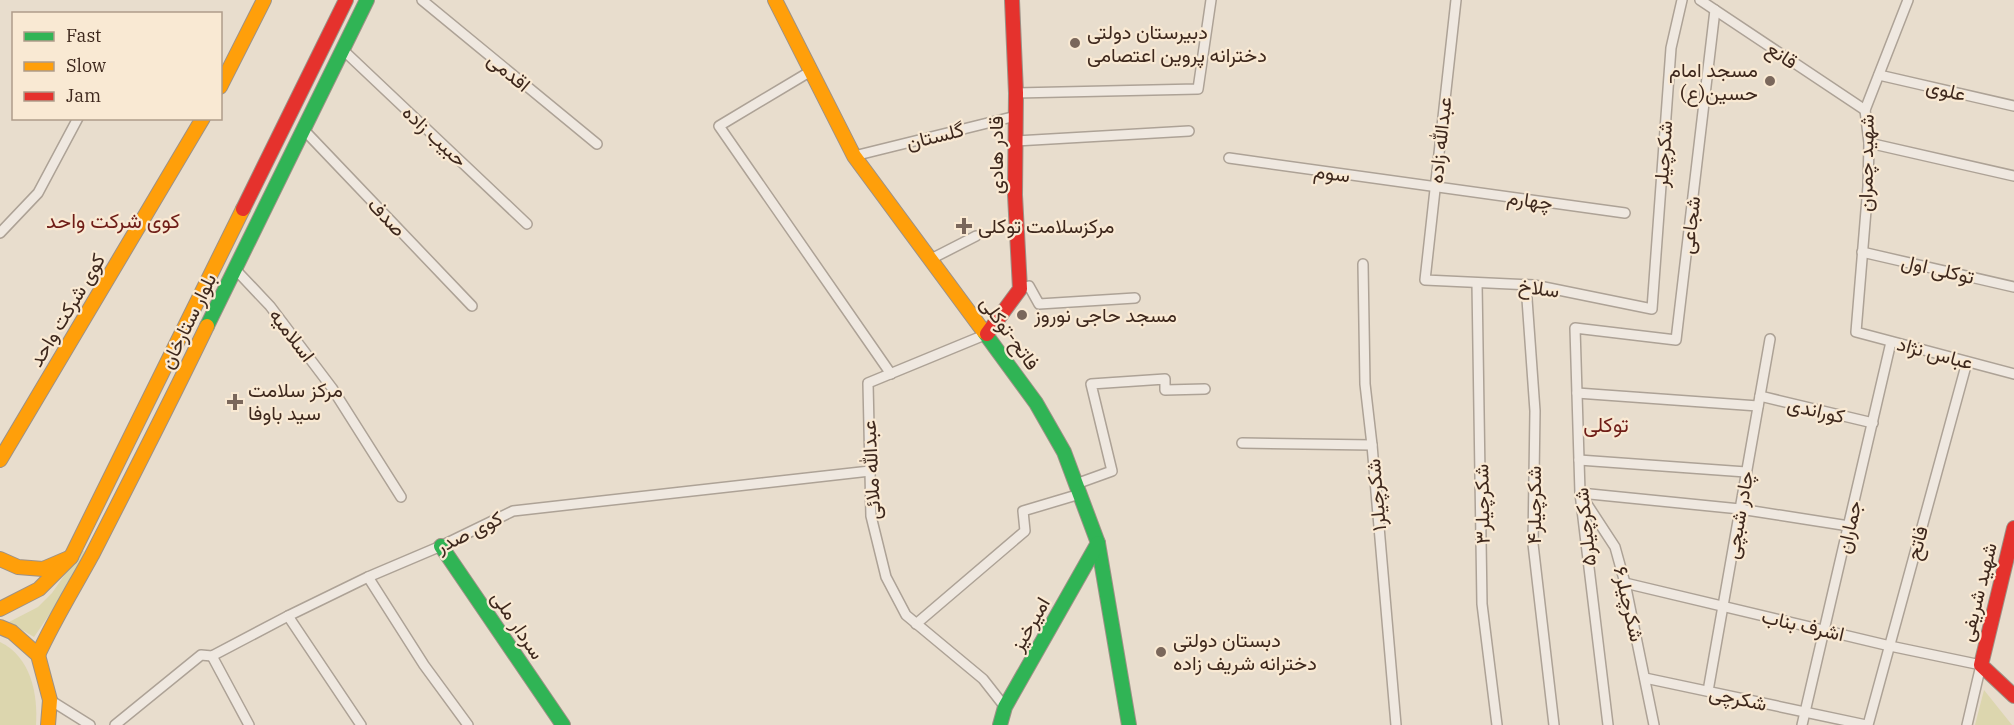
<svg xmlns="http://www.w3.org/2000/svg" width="2014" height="725" font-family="'IBM Plex Serif',Vazirmatn,serif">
<rect width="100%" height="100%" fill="#e8ddcd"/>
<!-- green -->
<g fill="#dcd6ae">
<polygon points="82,550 86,552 58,602 34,637 9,622 38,607 52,593"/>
<path d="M 0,642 C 31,657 38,694 36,725 L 0,725 Z"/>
<polygon points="1984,690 2012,725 1975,725"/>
</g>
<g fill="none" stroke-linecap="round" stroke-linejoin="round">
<defs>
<g id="street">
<polyline points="422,0 597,144"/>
<polyline points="1456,0 1425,280 1534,285 1652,309 1671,48 1682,0"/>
<polyline points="1700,0 1865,110"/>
<polyline points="1908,0 1865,110 1869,143 1868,186 1856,332 2014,374"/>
<polyline points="342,49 527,224"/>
<polyline points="811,71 719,126 891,374"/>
<polyline points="1879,75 2014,106"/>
<polyline points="1016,93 1198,89 1211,0"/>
<polyline points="303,129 472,306"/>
<polyline points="1015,141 1189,131"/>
<polyline points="1869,143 2014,176"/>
<polyline points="854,156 1016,116"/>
<polyline points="1229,158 1625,213"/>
<polyline points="0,233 38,193 78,118"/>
<polyline points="1862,252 2014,287"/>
<polyline points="931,259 976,236"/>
<polyline points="1363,264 1365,384 1372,445 1396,725"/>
<polyline points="235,269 270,306 332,388 401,497"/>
<polyline points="1477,283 1482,604 1497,725"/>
<polyline points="1526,285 1535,411 1533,544 1554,725"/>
<polyline points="1020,289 1029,286 1039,304 1135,298"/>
<polyline points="987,334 868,383 871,516 886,577 906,615 983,679 1005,707"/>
<polyline points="1577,393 1758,406"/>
<polyline points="1760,396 1873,423"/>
<polyline points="1242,443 1372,445"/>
<polyline points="1579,460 1746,472"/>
<polyline points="1076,484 1112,471 1091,384 1165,379 1165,390 1205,389"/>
<polyline points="1580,493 1740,509 1849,526"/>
<polyline points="1581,495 1615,547 1625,583 1654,725"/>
<polyline points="368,577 424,665 468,725"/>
<polyline points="1625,583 1890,646 1981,665 1967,725"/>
<polyline points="288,616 361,725"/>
<polyline points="916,624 1025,531 1023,511 1080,494"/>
<polyline points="212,656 249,725"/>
<polyline points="1645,678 1866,725"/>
<polyline points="1708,691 1770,339"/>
<polyline points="50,700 90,725"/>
<polyline points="115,725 201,655 212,656 288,616 368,577 441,546 513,511 870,471"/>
<polyline points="1608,725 1580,493 1575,328 1676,340 1715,10"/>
<polyline points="1802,725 1891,342"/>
<polyline points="1868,725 1967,362"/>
</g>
<g id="fast">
<polyline points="207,326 367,0"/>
<polyline points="984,332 1036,403 1064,452 1098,543 1129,725"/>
<polyline points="441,546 563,725"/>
<polyline points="1000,725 1005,707 1098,543"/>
</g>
<g id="slow">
<polyline points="775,0 854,156 984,332"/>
<polyline points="220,87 264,0"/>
<polyline points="0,460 203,118"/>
<polyline points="0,559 18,567 43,569 71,557"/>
<polyline points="0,609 39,589 71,557 243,209"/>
<polyline points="0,627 12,632 38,655 50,700 48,725"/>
<path d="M 38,655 C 54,620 74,588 92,555 C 131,479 170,403 207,326"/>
</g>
<g id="jam">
<polyline points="243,209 346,0"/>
<polyline points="987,334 1020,289 1015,195 1016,93 1012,0"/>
<polyline points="2014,528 1981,665 2014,696"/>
</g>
</defs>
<!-- street casing -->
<use href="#street" stroke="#ada296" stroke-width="12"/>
<!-- fast casing -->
<use href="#fast" stroke="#9d9186" stroke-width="16"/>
<!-- slow casing -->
<use href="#slow" stroke="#9d9186" stroke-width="16"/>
<!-- jam casing -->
<use href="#jam" stroke="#9d9186" stroke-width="16"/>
<!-- street -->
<use href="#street" stroke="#efe8e0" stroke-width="9"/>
<!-- fast -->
<use href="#fast" stroke="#30b455" stroke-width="14"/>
<!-- slow -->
<use href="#slow" stroke="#ff9f0a" stroke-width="14"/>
<!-- jam -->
<use href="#jam" stroke="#e5322d" stroke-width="14"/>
</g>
<!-- markers -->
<g fill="#7a675b" stroke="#f9e9d3" stroke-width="2">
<circle cx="1075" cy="43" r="6"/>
<circle cx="1770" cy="81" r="6"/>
<path d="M961 217h6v6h6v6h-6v6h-6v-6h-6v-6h6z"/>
<circle cx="1022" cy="315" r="6"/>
<path d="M232 393h6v6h6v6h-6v6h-6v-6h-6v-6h6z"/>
<circle cx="1161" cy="652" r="6"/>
</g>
<g text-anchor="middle" stroke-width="4.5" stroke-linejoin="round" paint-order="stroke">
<!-- poi labels -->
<g font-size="20" fill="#3e281d" stroke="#f9e9d3" text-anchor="start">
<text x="1087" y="39">دبیرستان دولتی<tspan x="1087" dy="23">دخترانه پروین اعتصامی</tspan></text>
<text x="1758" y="77" text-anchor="end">مسجد امام<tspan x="1758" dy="23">حسین(ع)</tspan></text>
<text x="978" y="233">مرکزسلامت توکلی</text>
<text x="1034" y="322">مسجد حاجی نوروز</text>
<text x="248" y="397">مرکز سلامت<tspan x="248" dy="23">سید باوفا</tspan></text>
<text x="1173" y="647">دبستان دولتی<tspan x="1173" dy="23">دخترانه شریف زاده</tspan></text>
</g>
<!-- street labels -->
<g font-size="20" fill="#3e281d" stroke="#f9e9d3">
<text transform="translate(1782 55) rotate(33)" y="7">قانع</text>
<text transform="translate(509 72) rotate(40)" y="7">اقدمی</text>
<text transform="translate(1946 90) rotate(13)" y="7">علوی</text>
<text transform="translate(435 136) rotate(43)" y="7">حبیب زاده</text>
<text transform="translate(935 136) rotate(-14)" y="7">گلستان</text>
<text transform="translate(1440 140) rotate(-84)" y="7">عبدالله زاده</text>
<text transform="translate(1663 154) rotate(-86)" y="7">شکرچیلر</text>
<text transform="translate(996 155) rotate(-90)" y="7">قادر هادی</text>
<text transform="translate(1866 163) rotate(-89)" y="7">شهید چمران</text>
<text transform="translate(1332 173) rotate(8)" y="7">سوم</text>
<text transform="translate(1530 200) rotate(8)" y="7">چهارم</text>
<text transform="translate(387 217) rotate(46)" y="7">صدف</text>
<text transform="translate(1690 225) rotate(-83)" y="7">شجاعی</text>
<text transform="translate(1938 269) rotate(13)" y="7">توکلی اول</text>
<text transform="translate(1539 288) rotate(8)" y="7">سلاخ</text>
<text transform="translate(67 310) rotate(-59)" y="7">کوی شرکت واحد</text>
<text transform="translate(188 321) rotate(-64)" y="7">بلوار ستارخان</text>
<text transform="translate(1010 333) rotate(54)" y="7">فاتح-توکلی</text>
<text transform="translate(292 335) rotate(53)" y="7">اسلامیه</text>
<text transform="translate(1935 353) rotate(15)" y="7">عباس نژاد</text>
<text transform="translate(1816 410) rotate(13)" y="7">کوراندی</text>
<text transform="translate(871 470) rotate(-93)" y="7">عبدالله ملائی</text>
<text transform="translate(1376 495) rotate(-95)" y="7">شکرچیلر۱</text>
<text transform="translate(1482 504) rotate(-91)" y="7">شکرچیلر۳</text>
<text transform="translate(1534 505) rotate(-90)" y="7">شکرچیلر۴</text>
<text transform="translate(1739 515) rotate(-80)" y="7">چادر شبچی</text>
<text transform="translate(1585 527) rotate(-96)" y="7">شکرچیلر۵</text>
<text transform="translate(1849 527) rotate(-77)" y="7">جماران</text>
<text transform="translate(469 532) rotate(-26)" y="7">کوی صدر</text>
<text transform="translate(1917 543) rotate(-75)" y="7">فاتح</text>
<text transform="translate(1978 592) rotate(-76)" y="7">شهید شریفى</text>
<text transform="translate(1629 604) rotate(77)" y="7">شکرچیلر۶</text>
<text transform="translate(1030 624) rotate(-60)" y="7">امیرخیز</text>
<text transform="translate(518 625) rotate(56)" y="7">سردار ملی</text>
<text transform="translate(1803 625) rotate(13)" y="7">اشرف بناب</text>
<text transform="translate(1738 698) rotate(12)" y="7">شکرچی</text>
</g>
<!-- neighbourhood labels -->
<g font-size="21" fill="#6f1d17" stroke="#f9e9d3">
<text x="113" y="228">کوی شرکت واحد</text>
<text x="1606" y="432">توکلی</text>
</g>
</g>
<!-- legend -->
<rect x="12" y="12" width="210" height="108" fill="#f9e9d3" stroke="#ae9c8a" stroke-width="1.5"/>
<rect x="24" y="32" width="30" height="9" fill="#30b455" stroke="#ae9c8a" stroke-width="1.5"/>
<text x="66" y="42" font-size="18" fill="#3e281d">Fast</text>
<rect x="24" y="62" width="30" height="9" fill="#ff9f0a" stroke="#ae9c8a" stroke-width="1.5"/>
<text x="66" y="72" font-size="18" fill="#3e281d">Slow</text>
<rect x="24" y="92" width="30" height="9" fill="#e5322d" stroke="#ae9c8a" stroke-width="1.5"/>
<text x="66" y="102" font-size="18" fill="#3e281d">Jam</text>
</svg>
